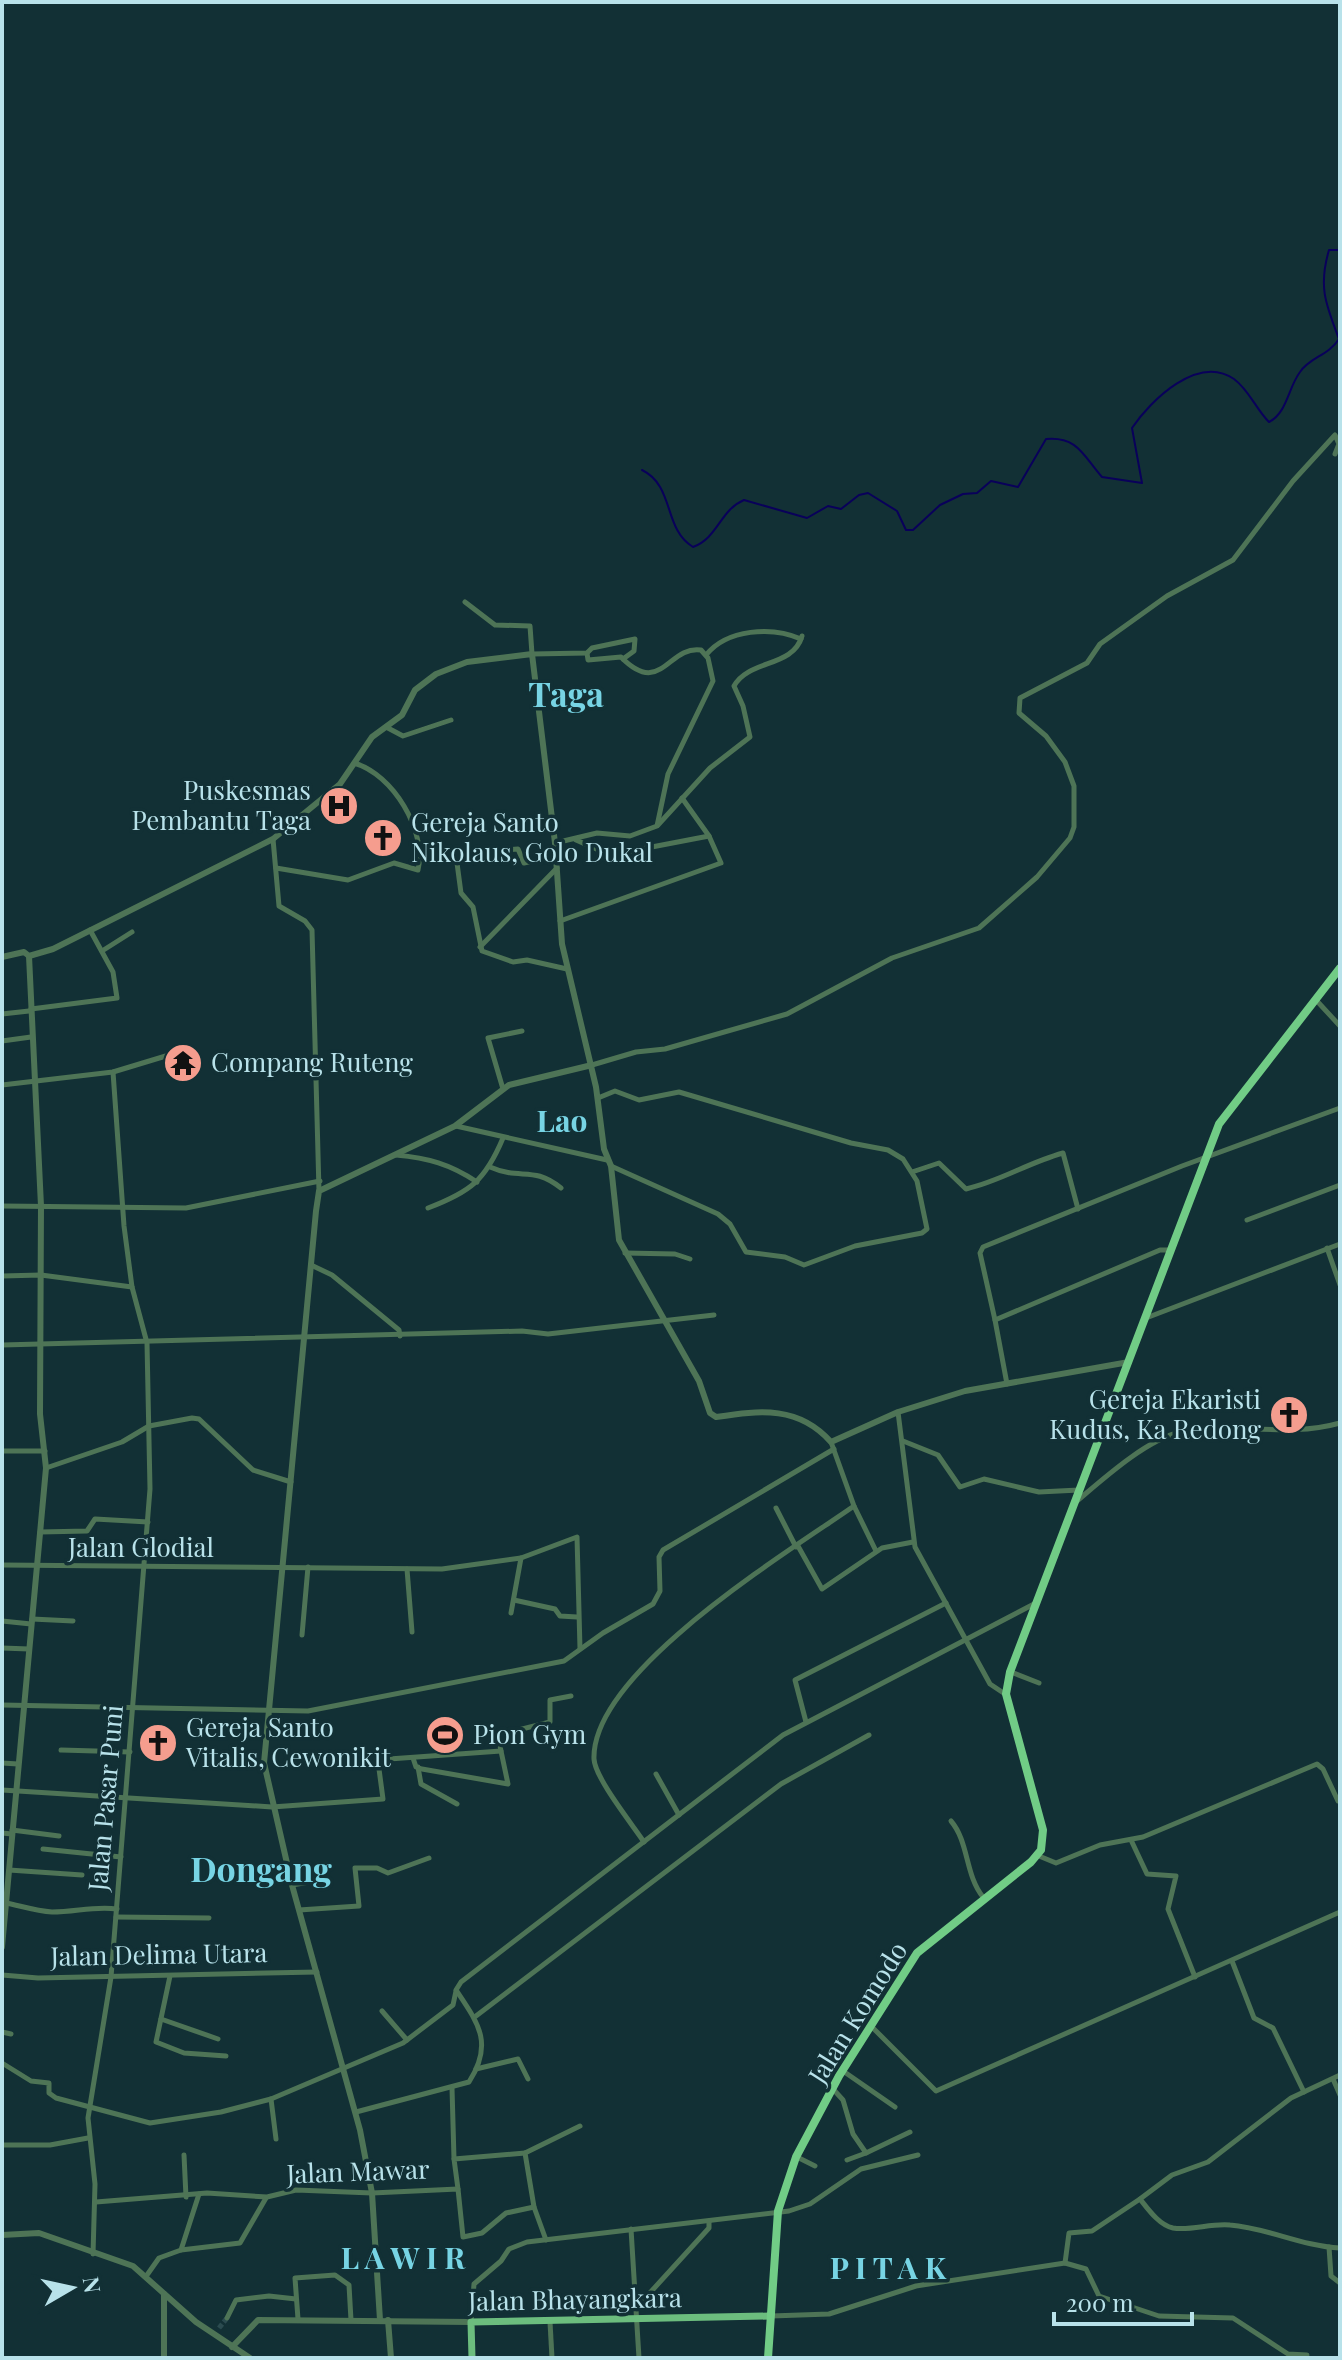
<svg xmlns="http://www.w3.org/2000/svg" width="1342" height="2360" font-family="'Playfair Display',serif">
<rect width="100%" height="100%" fill="#123035"/>
<g fill="none" stroke-linecap="round" stroke-linejoin="round">
<!-- stream -->
<path stroke="#09005a" stroke-width="2" d="M 642,470 C 675,486 663,529 693,547 C 718,538 720,510 744,500 L 807,518 L 828,506 L 841,509 L 859,495 L 868,493 L 897,511 L 906,530 L 913,530 L 940,505 L 963,494 L 977,493 L 991,481 L 1018,487 L 1046,439 C 1078,436 1084,457 1102,477 L 1142,483 L 1132,428 C 1151,400 1198,354 1234,379 C 1249,390 1256,409 1269,422 C 1287,413 1288,388 1300,372 C 1310,357 1328,356 1339,339 C 1326,305 1318,287 1329,250 L 1340,250"/>
<!-- minor-tunnel -->
<polyline stroke="#2b4b50" stroke-width="5" stroke-dasharray="5 2.5" stroke-linecap="butt" points="219,2328 227,2318"/>
<!-- minor -->
<g stroke="#4e7456" stroke-width="5">
<polyline points="465,602 495,625 530,626 532,654 587,653 592,648 635,639 634,651 623,659"/>
<path d="M 706,655 C 727,629 772,626 801,639"/>
<polyline points="386,727 403,736 451,720"/>
<path d="M 658,825 L 710,768 L 750,737 L 743,706 L 734,686 C 749,659 793,668 802,636"/>
<polyline points="273,839 279,906 305,921 312,930 319,1191"/>
<polyline points="576,840 610,855 709,836"/>
<polyline points="419,843 437,848 457,863 461,893 473,907 482,951 513,962 527,960 567,969"/>
<path d="M 555,843 L 597,833 L 630,836 L 657,826 L 668,774 L 713,681 L 708,658 L 701,650 C 668,645 661,698 621,657 L 588,660 L 587,653"/>
<polyline points="473,852 518,849 524,863 557,856"/>
<path d="M 276,868 L 348,880 L 394,863 L 418,870 C 427,831 393,774 354,763"/>
<polyline points="560,921 721,863 709,836 682,798"/>
<polyline points="480,947 557,868"/>
<polyline points="102,951 132,932"/>
<polyline points="1316,1000 1340,1026"/>
<polyline points="31,1009 117,998 113,972 90,930"/>
<polyline points="2,1014 29,1011"/>
<polyline points="2,1041 31,1037"/>
<polyline points="592,1065 636,1052 665,1049 787,1014 892,958 979,928 1037,877 1070,838 1074,827 1074,786 1065,762 1046,736 1019,713 1020,698 1087,663 1100,644 1167,596 1233,560 1293,481 1335,435 1339,444 1335,454"/>
<polyline points="2,1085 113,1072 179,1052 188,1053 193,1061 184,1065 173,1056"/>
<polyline points="503,1089 488,1038 522,1031"/>
<polyline points="598,1098 615,1091 639,1100 679,1092 851,1143 888,1150 903,1159 917,1181 927,1229 922,1233 855,1246 804,1265 785,1257 746,1252 730,1224 718,1214 611,1166"/>
<polyline points="456,1126 607,1160"/>
<path d="M 396,1155 C 428,1158 450,1164 477,1182"/>
<path d="M 490,1167 C 522,1181 532,1165 561,1188"/>
<path d="M 912,1172 L 939,1163 L 966,1189 C 1001,1181 1027,1163 1063,1153 L 1078,1209"/>
<polyline points="2,1206 186,1208 320,1181"/>
<path d="M 428,1208 C 470,1192 485,1181 503,1138"/>
<polyline points="1247,1220 1340,1185"/>
<polyline points="1327,1248 1340,1285"/>
<polyline points="625,1253 675,1254 690,1259"/>
<polyline points="311,1265 332,1275 399,1330 400,1336"/>
<polyline points="2,1276 41,1275 132,1287"/>
<polyline points="1146,1318 1340,1244"/>
<polyline points="995,1320 980,1253 983,1247 1182,1166 1340,1108"/>
<polyline points="2,1345 522,1331 548,1334 714,1315"/>
<polyline points="1007,1384 995,1320 1160,1250 1171,1250"/>
<polyline points="898,1412 915,1547 990,1684 1005,1694"/>
<polyline points="903,1441 938,1455 960,1487 984,1479 1039,1492 1079,1490"/>
<polyline points="2,1451 45,1451"/>
<polyline points="46,1468 122,1442 149,1426 192,1418 199,1419 253,1470 291,1482"/>
<path d="M 1077,1501 C 1103,1479 1146,1440 1180,1432 C 1232,1420 1283,1439 1340,1423"/>
<polyline points="854,1506 876,1551"/>
<polyline points="776,1508 796,1547"/>
<polyline points="40,1532 87,1531 95,1519 148,1522"/>
<polyline points="798,1546 822,1589 882,1548 913,1542"/>
<polyline points="2,1565 442,1569 521,1558 577,1537 580,1649"/>
<polyline points="407,1569 412,1632"/>
<polyline points="514,1600 555,1609 560,1616 577,1617"/>
<polyline points="511,1613 521,1558"/>
<polyline points="32,1619 73,1621"/>
<polyline points="2,1621 31,1624"/>
<polyline points="302,1635 308,1567"/>
<polyline points="2,1648 29,1649"/>
<polyline points="1011,1672 1039,1683"/>
<polyline points="2,1705 308,1711 564,1661 603,1633 653,1604 660,1591 659,1557 663,1550 834,1449"/>
<polyline points="806,1722 795,1680 946,1603"/>
<polyline points="61,1750 130,1752"/>
<polyline points="413,1758 416,1767 422,1769 508,1784 501,1751"/>
<polyline points="2,1763 18,1764"/>
<polyline points="418,1767 421,1784 457,1804"/>
<polyline points="656,1774 679,1815"/>
<polyline points="2,1790 272,1807 383,1799 379,1769 389,1759 501,1751 498,1735 550,1722 550,1700 571,1696"/>
<path d="M 951,1821 C 969,1842 965,1875 983,1897"/>
<polyline points="12,1830 59,1836"/>
<polyline points="2,1833 12,1834"/>
<polyline points="1131,1840 1147,1874 1176,1876 1168,1909 1195,1977"/>
<path d="M 644,1842 C 632,1824 595,1778 594,1759 C 591,1672 788,1552 854,1506 L 831,1442"/>
<polyline points="43,1849 121,1857"/>
<polyline points="1039,1856 1056,1863 1100,1845 1143,1837 1317,1764 1323,1769 1338,1801"/>
<polyline points="9,1870 82,1875"/>
<polyline points="292,1885 321,1880"/>
<path d="M 6,1903 C 21,1906 36,1911 52,1912 C 76,1912 93,1906 117,1909"/>
<polyline points="299,1910 359,1906 355,1868 377,1868 388,1873 429,1858"/>
<polyline points="116,1917 209,1918"/>
<polyline points="1232,1961 1254,2018 1273,2028 1304,2092"/>
<polyline points="2,1975 38,1978 317,1972"/>
<polyline points="170,1976 156,2042 184,2053 226,2056"/>
<polyline points="382,2011 407,2040"/>
<polyline points="476,2016 781,1784 869,1735"/>
<polyline points="161,2019 218,2039"/>
<polyline points="871,2026 936,2091 1340,1912"/>
<polyline points="2,2032 11,2034"/>
<polyline points="2,2063 31,2081 49,2083 49,2093 56,2098 150,2123 221,2112 271,2099 403,2043 453,2005 456,1991"/>
<polyline points="476,2069 518,2059 528,2079"/>
<polyline points="843,2071 895,2107"/>
<polyline points="1333,2079 1340,2095"/>
<polyline points="452,2088 454,2159"/>
<polyline points="833,2089 843,2100 853,2134 866,2153 910,2132"/>
<polyline points="271,2099 276,2139"/>
<path d="M 356,2112 L 469,2082 C 494,2043 478,2023 456,1990 L 461,1982 L 783,1735 L 1034,1604"/>
<polyline points="2,2145 50,2145 88,2138"/>
<polyline points="184,2155 186,2197"/>
<polyline points="797,2157 815,2166"/>
<polyline points="847,2160 866,2153"/>
<polyline points="458,2189 454,2159 525,2153"/>
<polyline points="1140,2199 1172,2175 1208,2162 1291,2098 1340,2075"/>
<polyline points="96,2202 207,2193 267,2197 296,2190 372,2193 458,2189 463,2237 482,2233 506,2213 534,2207 546,2240"/>
<polyline points="534,2207 525,2153 580,2126"/>
<polyline points="631,2229 639,2358"/>
<polyline points="1329,2247 1331,2276 1340,2283"/>
<polyline points="181,2250 240,2243 266,2198"/>
<polyline points="93,2254 95,2184 88,2118 111,1977 150,1489 147,1343 132,1287 124,1226 113,1072"/>
<path d="M 1065,2263 L 1069,2233 L 1092,2231 L 1140,2199 C 1148,2209 1159,2225 1173,2228 C 1191,2231 1211,2223 1230,2225 C 1268,2228 1301,2246 1340,2248"/>
<polyline points="147,2275 159,2258 181,2250 199,2194"/>
<polyline points="637,2307 709,2228 709,2221"/>
<polyline points="771,2316 829,2314 916,2286 1065,2263 1086,2269 1099,2296 1159,2316 1233,2318 1288,2354 1307,2355"/>
<polyline points="227,2318 236,2300 269,2296 296,2299"/>
<polyline points="298,2319 295,2278 335,2275 349,2285 351,2320"/>
<polyline points="471,2322 474,2284 501,2261 509,2249 527,2242 789,2211 810,2204 861,2169 918,2155"/>
<polyline points="550,2322 552,2358"/>
</g>
<!-- tertiary -->
<g stroke="#4e7456" stroke-width="6">
<path d="M 2,957 L 24,952 L 29,956 L 53,949 L 273,839 L 340,784 L 372,737 L 402,715 L 415,690 L 436,674 L 467,662 L 532,654 L 555,843 L 562,944 L 596,1087 L 604,1149 L 611,1166 L 619,1240 L 699,1381 L 710,1413 L 716,1417 C 761,1410 799,1406 831,1442 L 898,1412 L 965,1391 L 1129,1362"/>
<polyline points="2,1947 46,1468 40,1414 41,1206 29,956"/>
<polyline points="2,2235 39,2233 133,2266 196,2322 250,2358"/>
<polyline points="380,2320 372,2193 360,2130 292,1885 264,1763 316,1211 319,1191 455,1126 509,1085 592,1065"/>
<polyline points="388,2320 391,2358"/>
<polyline points="232,2347 258,2320 471,2322"/>
<polyline points="164,2358 164,2294"/>
</g>
<!-- primary -->
<polyline stroke="#6cbd7e" stroke-width="7" points="472,2358 471,2322 770,2316"/>
<!-- trunk -->
<polyline stroke="#71cc86" stroke-width="8" points="768,2358 778,2211 796,2157 839,2076 917,1953 1031,1862 1041,1850 1043,1830 1006,1694 1010,1672 1219,1124 1340,968"/>
</g>
<!-- icons -->
<defs>
<symbol id="hospital-disc" viewBox="-11 -11 22 22"><circle r="9.5" fill="#f59d8e" stroke="#123035"/><path d="M-5-5h3v3.5h4V-5h3V5h-3V1.5h-4V5h-3Z" fill="#111"/></symbol>
<symbol id="church-disc" viewBox="-11 -11 22 22"><circle r="9.5" fill="#f59d8e" stroke="#123035"/><path d="M-1.2-6h2.4v3.5h3.3v2.4h-3.3V6h-2.4V-.1h-3.3v-2.4h3.3Z" fill="#111"/></symbol>
<symbol id="temple-disc" viewBox="-11 -11 22 22"><circle r="9.5" fill="#f59d8e" stroke="#123035"/><path d="M0-6L5-2H3V0L6.5 2.5H4V6H1.5V3h-3V6H-4V2.5H-6.5L-3 0V-2H-5Z" fill="#111"/></symbol>
<symbol id="stadium-disc" viewBox="-11 -11 22 22"><circle r="9.5" fill="#f59d8e" stroke="#123035"/><path d="M0-5a6.5 5 0 1 0 0 10a6.5 5 0 1 0 0-10ZM-3.5-1.8h7v3.6h-7Z" fill="#111"/></symbol>
</defs>
<g fill-rule="evenodd">
<use href="#hospital-disc" x="317" y="784" width="44" height="44"/>
<use href="#church-disc" x="361" y="816" width="44" height="44"/>
<use href="#temple-disc" x="161" y="1041" width="44" height="44"/>
<use href="#church-disc" x="1267" y="1393" width="44" height="44"/>
<use href="#stadium-disc" x="423" y="1713" width="44" height="44"/>
<use href="#church-disc" x="136" y="1721" width="44" height="44"/>
</g>
<g text-anchor="middle" stroke-width="7" stroke-linejoin="round" paint-order="stroke">
<!-- poi labels -->
<g font-size="26" fill="#b8e2ea" stroke="#123035" text-anchor="start">
<text x="311" y="800" text-anchor="end">Puskesmas<tspan x="311" dy="30">Pembantu Taga</tspan></text>
<text x="411" y="832">Gereja Santo<tspan x="411" dy="30">Nikolaus, Golo Dukal</tspan></text>
<text x="211" y="1072">Compang Ruteng</text>
<text x="1261" y="1409" text-anchor="end">Gereja Ekaristi<tspan x="1261" dy="30">Kudus, Ka Redong</tspan></text>
<text x="186" y="1737">Gereja Santo<tspan x="186" dy="30">Vitalis, Cewonikit</tspan></text>
<text x="473" y="1744">Pion Gym</text>
</g>
<!-- street labels -->
<g font-size="26" fill="#b8e2ea" stroke="#123035">
<text x="141" y="1557">Jalan Glodial</text>
<text transform="translate(106 1798) rotate(-85)" y="9">Jalan Pasar Puni</text>
<text transform="translate(159 1955) rotate(-1)" y="9">Jalan Delima Utara</text>
<text transform="translate(858 2013) rotate(-58)" y="9">Jalan Komodo</text>
<text transform="translate(358 2172) rotate(-2)" y="9">Jalan Mawar</text>
<text transform="translate(575 2300) rotate(-1)" y="9">Jalan Bhayangkara</text>
</g>
<!-- quarter labels -->
<g font-size="30" font-weight="bold" fill="#77d4e4" stroke="#123035">
<text x="562" y="1132">Lao</text>
<text x="403" y="2269">L A W I R</text>
<text x="888" y="2279">P I T A K</text>
</g>
<!-- district labels -->
<g font-size="34" font-weight="bold" fill="#77d4e4" stroke="#123035">
<text x="566" y="707">Taga</text>
<text x="261" y="1882">Dongang</text>
</g>
</g>
<!-- border -->
<rect width="1342" height="2360" fill="none" stroke="#b8e2ea" stroke-width="8"/>
<!-- north arrow -->
<g transform="translate(72 2288) rotate(81)" stroke="#123035" stroke-width="6" paint-order="stroke">
<path d="M0-6L14 30L0 20L-14 30Z" fill="#b8e2ea"/>
<text y="-12" font-size="22" font-weight="bold" text-anchor="middle" fill="#b8e2ea">N</text>
</g>
<!-- scale -->
<path d="M1054 2312v12h138v-12" fill="none" stroke="#b8e2ea" stroke-width="4"/>
<text x="1066" y="2312" font-size="24" fill="#b8e2ea" stroke="#123035" stroke-width="6" paint-order="stroke">200 m</text>
</svg>
